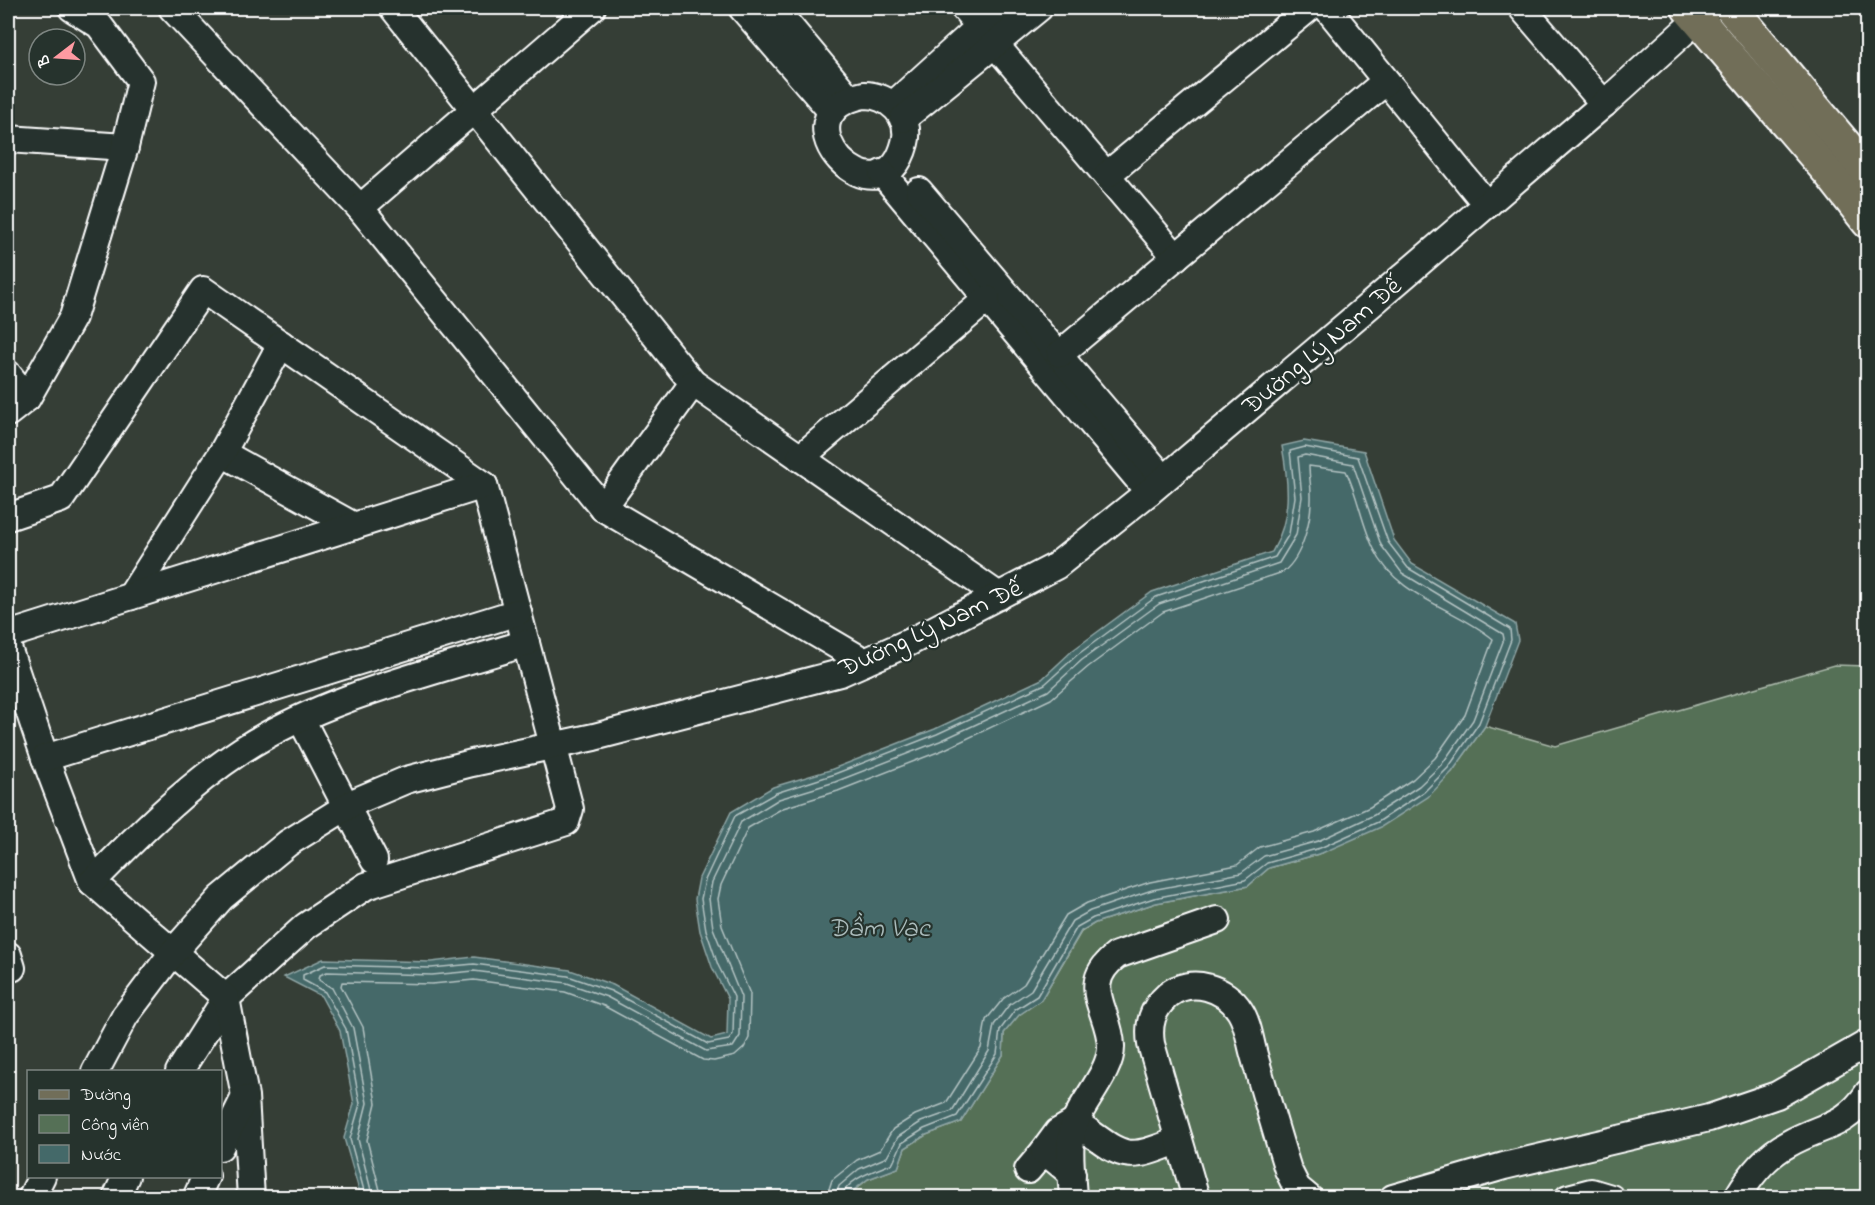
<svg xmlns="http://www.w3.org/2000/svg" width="1875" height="1205" font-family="'Indie Flower',sans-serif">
<rect width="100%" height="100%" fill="#353e36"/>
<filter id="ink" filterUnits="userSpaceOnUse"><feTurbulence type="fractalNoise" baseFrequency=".0167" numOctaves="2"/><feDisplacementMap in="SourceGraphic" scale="12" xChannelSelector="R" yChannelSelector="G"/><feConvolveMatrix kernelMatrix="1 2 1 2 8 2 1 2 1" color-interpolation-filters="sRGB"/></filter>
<g filter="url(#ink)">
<!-- green -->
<polygon fill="#557056" stroke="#aab8aa" stroke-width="1.5" points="1834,665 1867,666 1867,1197 845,1198 868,1179 898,1168 905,1148 926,1135 961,1122 1003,1055 1004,1033 1019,1015 1041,1000 1081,932 1095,923 1156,903 1248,886 1269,868 1322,853 1452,772 1485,726 1555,746"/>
<!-- water -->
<path fill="#446969" stroke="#8fa5a5" stroke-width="1.5" d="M 1304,441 L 1364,451 L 1394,540 L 1412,564 L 1515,624 L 1518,640 L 1485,726 L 1452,772 L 1428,797 L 1381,827 L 1322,853 L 1269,868 L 1248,886 L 1156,903 L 1095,923 L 1081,931 L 1041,1000 L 1019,1015 L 1004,1033 L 1003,1055 L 961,1122 L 926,1135 L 905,1148 L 898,1168 L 868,1179 L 845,1197 L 361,1197 L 344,1138 L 354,1104 L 340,1031 L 321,996 L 284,977 L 323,959 L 431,962 L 474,957 L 570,970 L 613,985 L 711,1039 L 727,1035 L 728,999 L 712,967 L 700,931 L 695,899 L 699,878 L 731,812 L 773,787 L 830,770 L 935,729 L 1042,679 L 1073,650 L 1152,592 L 1272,552 C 1292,518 1289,484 1282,446 Z"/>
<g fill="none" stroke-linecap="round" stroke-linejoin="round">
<!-- shore -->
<g stroke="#b4c3c3" stroke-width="1.5">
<path d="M 366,1198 L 350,1139 L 360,1104 L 346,1029 L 325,992 L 303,980 L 303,975 L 325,965 L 431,968 L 474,964 L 568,976 L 611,991 L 708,1044 L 729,1040 L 733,1034 L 734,997 L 718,965 L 706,930 L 701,899 L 705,880 L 735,816 L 776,793 L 832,775 L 937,734 L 1045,684 L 1077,655 L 1156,597 L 1275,557 L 1289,534 L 1295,497 L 1290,451 L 1305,447 L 1358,457 L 1388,542 L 1408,568 L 1510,629 L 1511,640 L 1479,723 L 1448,768 L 1424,792 L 1378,822 L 1320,848 L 1267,863 L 1245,880 L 1154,898 L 1093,918 L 1077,927 L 1037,996 L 1015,1010 L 1000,1030 L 997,1054 L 957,1116 L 924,1129 L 902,1143 L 893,1163 C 878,1170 845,1178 842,1198"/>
<polyline points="373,1198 358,1139 367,1103 353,1028 332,988 319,980 320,975 327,972 432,975 474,971 567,983 607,997 706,1051 733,1047 740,1036 741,997 713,928 709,899 712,882 741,822 779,799 835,782 940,741 1048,691 1082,660 1159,604 1279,563 1296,535 1302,497 1298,457 1305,455 1353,464 1381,545 1402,573 1503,634 1504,639 1473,720 1442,764 1419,786 1374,815 1318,841 1264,856 1241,873 1152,890 1090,911 1072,921 1031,990 1009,1005 994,1025 989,1051 952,1111 921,1122 898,1137 887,1157 859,1169 839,1186 835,1198"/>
<path d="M 382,1198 L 367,1140 L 376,1103 L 363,1027 L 341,986 L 342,982 L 432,984 L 474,980 L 565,992 L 604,1006 L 703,1060 L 714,1061 L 735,1056 L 744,1048 L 749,1038 L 750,994 L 722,926 L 718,899 L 721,885 L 748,828 L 783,808 L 838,791 L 943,750 L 1051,699 L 1088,667 L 1163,612 L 1283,572 C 1303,557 1312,518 1311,494 C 1311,485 1309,475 1309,466 L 1346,471 C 1358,496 1362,525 1374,549 C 1397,598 1455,607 1493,639 L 1465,715 L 1435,758 L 1413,779 L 1370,807 L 1314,832 L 1260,847 L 1237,865 L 1150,882 L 1087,903 L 1066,915 L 1024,984 L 1003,999 L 986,1020 L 981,1048 L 946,1103 L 915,1115 L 893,1129 L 880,1150 L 857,1160 L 832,1180 L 826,1198"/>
</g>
<defs>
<g id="minor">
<polyline points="172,8 360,208 603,508 865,662"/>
<polyline points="393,8 693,383 999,596"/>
<polyline points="742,8 832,112"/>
<polyline points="774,8 849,98"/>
<polyline points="964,8 1176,257"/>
<polyline points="1327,8 1487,205"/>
<polyline points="1522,8 1604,104"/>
<path d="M 864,95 C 889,95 912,116 905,143 C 882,232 768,114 864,95 Z"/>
<polyline points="893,105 1000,8"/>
<polyline points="903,119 1039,8"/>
<polyline points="8,139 125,147"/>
<polyline points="882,173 1149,492"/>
<polyline points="1108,174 1309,8"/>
<polyline points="919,191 1164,479"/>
<polyline points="360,208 592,8"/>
<polyline points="1060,354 1386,81"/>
<polyline points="8,374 27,398"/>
<polyline points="8,413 27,398 73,317 125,147 141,81 99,25 72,8"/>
<polyline points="222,453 354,526"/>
<polyline points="800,458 987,299"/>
<polyline points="603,508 693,383"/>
<polyline points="8,517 61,499 203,290 484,485 570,809 566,822 366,886 306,926 226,998 179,1072"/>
<polyline points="131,596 222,453 281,344"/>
<polyline points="8,635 484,485"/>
<polyline points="8,648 45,758 92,882 226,998 245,1096 251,1198"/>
<polyline points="301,719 374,860"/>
<polyline points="45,758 518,612"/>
<path d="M 92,882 C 139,834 186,787 242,750 C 323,697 434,672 526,643"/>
<polyline points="8,955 12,968"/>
<polyline points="95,1072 125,1016 174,951 221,898 288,843 354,802 406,780 472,763 594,737 840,673 910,642 1056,566 1149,492 1370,305 1604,104 1710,8"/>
<polyline points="220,1147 244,1099"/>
<polyline points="1028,1170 1044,1151"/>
<path d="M 1072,1174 L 1044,1151 L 1058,1132 L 1075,1122 C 1124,1156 1121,1164 1179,1140"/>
<polyline points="31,1198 42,1176"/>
<polyline points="116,1198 126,1176"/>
<polyline points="196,1198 206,1176"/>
<path d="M 1073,1198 C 1072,1174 1066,1142 1076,1120 C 1085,1099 1112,1069 1111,1046 C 1110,1010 1077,985 1117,955 L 1217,920"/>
<path d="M 1196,1198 L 1151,1044 C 1148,1024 1152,1009 1168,995 C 1191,976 1226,988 1240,1011 C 1248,1023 1250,1041 1254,1055 C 1265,1093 1276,1132 1288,1170 L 1297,1188 L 1309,1198"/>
<polyline points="1393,1198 1504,1166 1709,1118 1777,1095 1868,1043"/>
<polyline points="1568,1198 1591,1192 1611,1198"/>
<path d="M 1737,1198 C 1749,1177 1767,1155 1788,1144 C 1821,1125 1845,1128 1868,1093"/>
</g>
<g id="major">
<polyline points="1688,8 1828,171 1868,222"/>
<polyline points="1731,8 1868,172"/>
</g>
</defs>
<!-- minor casing -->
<use href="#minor" stroke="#fff" stroke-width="30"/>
<!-- major casing -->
<use href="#major" stroke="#fff" stroke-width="36"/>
<!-- minor -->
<use href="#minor" stroke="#26332d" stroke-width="26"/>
<!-- major -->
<use href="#major" stroke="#716e59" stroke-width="32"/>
</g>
</g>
<g text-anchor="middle" stroke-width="4.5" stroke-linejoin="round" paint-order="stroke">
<!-- street labels -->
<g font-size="26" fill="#fff" stroke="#26332d">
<text transform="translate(1321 345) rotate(-40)" y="9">Đường Lý Nam Đế</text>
<text transform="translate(930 627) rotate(-25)" y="9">Đường Lý Nam Đế</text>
</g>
<!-- water labels -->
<g font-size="27" font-style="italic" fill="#abbcbc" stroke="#26332d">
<text x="879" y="936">Đầm Vạc</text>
</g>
</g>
<!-- margin -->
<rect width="1875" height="1205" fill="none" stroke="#26332d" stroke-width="30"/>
<rect x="15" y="15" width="1845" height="1175" fill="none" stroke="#fff" stroke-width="2" filter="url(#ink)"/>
<!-- legend -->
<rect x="27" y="1070" width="195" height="108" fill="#26332d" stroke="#7d8581" stroke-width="1.5"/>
<rect x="39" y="1090" width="30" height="9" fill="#716e59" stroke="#7d8581" stroke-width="1.5"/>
<text x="81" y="1100" font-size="18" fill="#ffffff">Đường</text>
<rect x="39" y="1115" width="30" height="18" fill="#557056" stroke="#7d8581" stroke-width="1.5"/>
<text x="81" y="1130" font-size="18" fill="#ffffff">Công viên</text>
<rect x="39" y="1145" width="30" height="18" fill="#446969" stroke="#7d8581" stroke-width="1.5"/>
<text x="81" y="1160" font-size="18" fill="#ffffff">Nước</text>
<!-- north arrow -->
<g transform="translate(57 57) rotate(253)"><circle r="28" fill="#26332d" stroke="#7d8581" stroke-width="1.5"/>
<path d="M0-4.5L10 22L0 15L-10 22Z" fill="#ff9aa2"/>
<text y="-9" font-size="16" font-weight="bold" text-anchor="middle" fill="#ffffff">B</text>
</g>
</svg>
